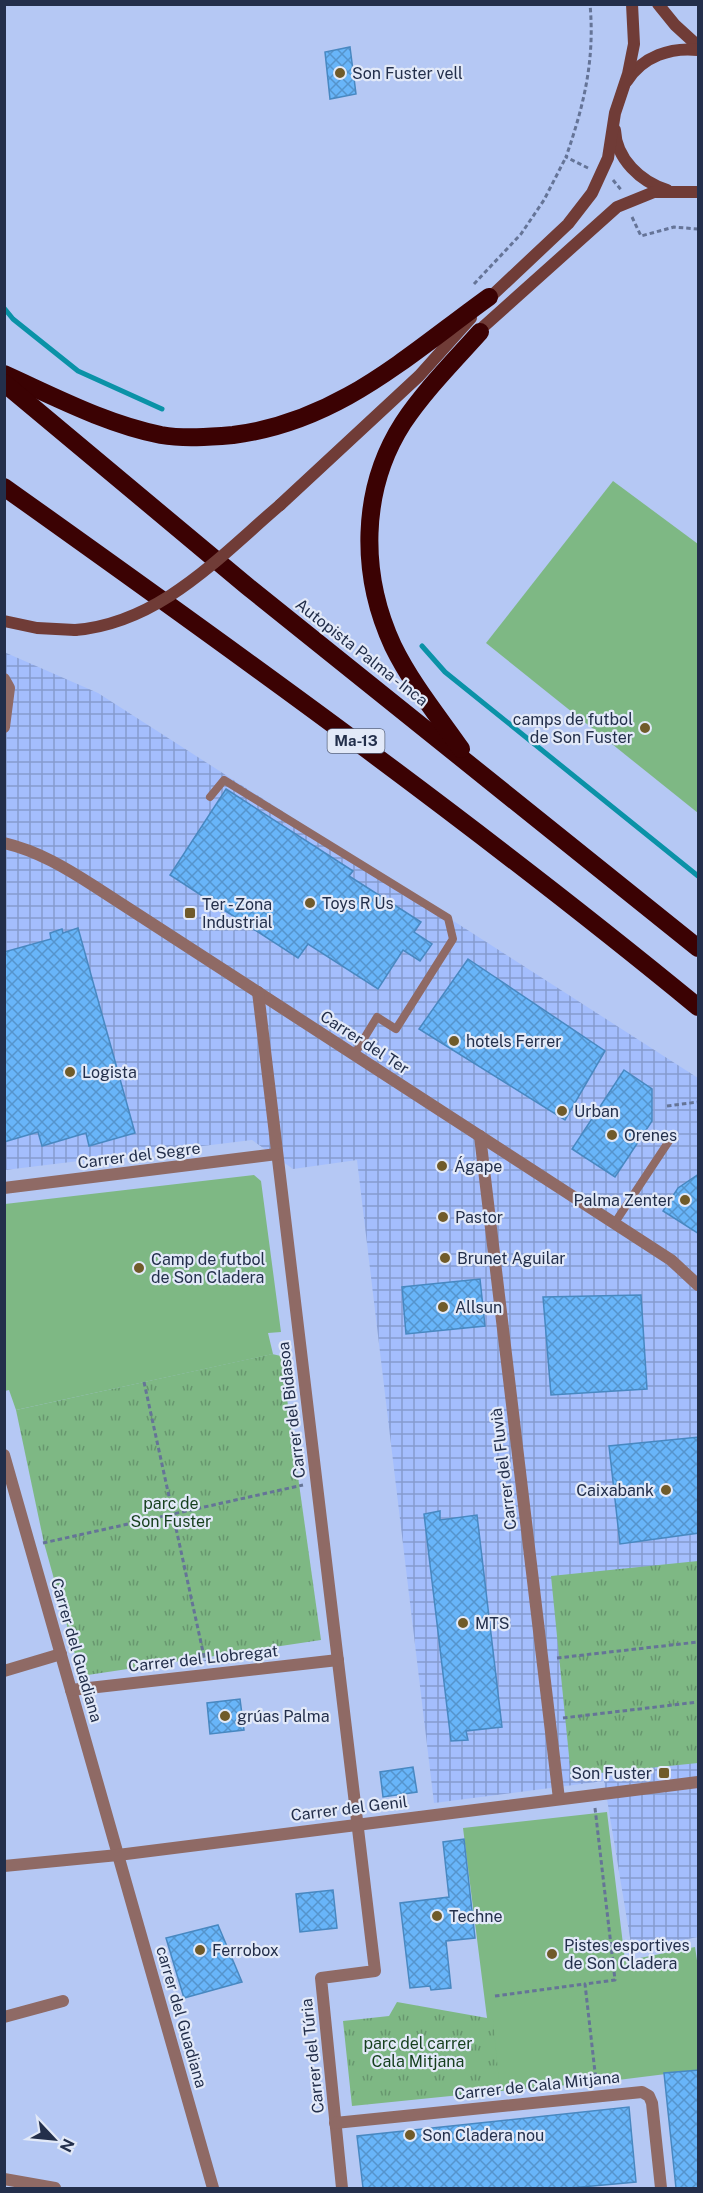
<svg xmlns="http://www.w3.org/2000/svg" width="703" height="2193" font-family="'Public Sans',sans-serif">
<defs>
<pattern id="industrial-grid" width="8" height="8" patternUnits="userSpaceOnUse" patternTransform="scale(1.5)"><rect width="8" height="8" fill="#a4befd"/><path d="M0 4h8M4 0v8" fill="none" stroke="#859bcf"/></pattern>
<pattern id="grass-tufts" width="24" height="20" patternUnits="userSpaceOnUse" patternTransform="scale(1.5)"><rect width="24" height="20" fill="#7eb884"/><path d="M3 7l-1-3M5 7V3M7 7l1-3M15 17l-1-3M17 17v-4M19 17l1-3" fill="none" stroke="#67966e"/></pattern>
<pattern id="building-cross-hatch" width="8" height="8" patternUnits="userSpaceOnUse" patternTransform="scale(1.5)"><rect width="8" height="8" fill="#68b5f9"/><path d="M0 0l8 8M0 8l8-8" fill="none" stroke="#5594cc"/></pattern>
</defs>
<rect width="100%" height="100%" fill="#b5c8f4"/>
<!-- industrial -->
<polygon fill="url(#industrial-grid)" points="4,652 98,693 698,1078 698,1937 632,1950 604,1781 434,1803 357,1160 293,1169 252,1140 5,1170"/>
<!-- grass -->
<g fill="url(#grass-tufts)">
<polygon points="272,1354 281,1356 321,1640 81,1676 44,1543 16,1410"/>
<polygon points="698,1561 698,1763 571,1776 551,1576"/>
<polygon points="491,1999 590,2082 352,2106 343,2021 389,2016 397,2002 487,2018"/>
</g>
<!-- pitch -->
<g fill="#7eb884">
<polygon points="613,481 698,544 698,813 486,643"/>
<polygon points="254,1175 261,1181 281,1332 268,1333 273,1354 16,1410 9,1390 5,1391 5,1204"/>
<polygon points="607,1812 625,1961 695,1947 698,1967 698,2070 602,2082 500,2091 493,2020 487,2018 463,1828"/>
</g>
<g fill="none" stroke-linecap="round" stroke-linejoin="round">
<!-- stream -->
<g stroke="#0a92a7" stroke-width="5">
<polyline points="4,308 13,319 78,371 162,409"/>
<polyline points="422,646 445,672 698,876"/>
</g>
</g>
<!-- building -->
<g fill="url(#building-cross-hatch)" stroke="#4888c1" stroke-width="1.5">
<polygon points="350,47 356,94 330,99 325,52"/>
<polygon points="226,789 353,871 349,876 421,922 414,932 432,944 420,961 403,950 378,989 308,944 298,958 170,875"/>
<polygon points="78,928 135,1133 89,1146 86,1133 42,1146 38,1132 4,1142 4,952 51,939 50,933 62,929 63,933"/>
<polygon points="468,959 605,1051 565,1120 419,1029"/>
<polygon points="624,1070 652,1089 652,1121 615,1177 572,1149"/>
<polygon points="699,1174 699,1234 663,1211 678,1188"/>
<polygon points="480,1279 485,1326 406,1334 402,1287"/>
<polygon points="641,1295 647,1389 551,1395 543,1297"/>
<polygon points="699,1437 699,1533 620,1544 609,1446"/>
<polygon points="440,1511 440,1520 477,1515 502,1727 466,1731 468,1740 451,1741 424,1514"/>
<polygon points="240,1699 244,1730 210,1734 207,1703"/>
<polygon points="413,1767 417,1792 383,1797 380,1772"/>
<polygon points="464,1839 475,1938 446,1941 451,1988 431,1990 430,1986 410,1988 400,1903 449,1897 443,1842"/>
<polygon points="333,1890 337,1928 300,1932 296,1894"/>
<polygon points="218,1925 242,1982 184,1998 166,1938"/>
<polygon points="699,2070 699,2188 676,2188 664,2073"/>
<polygon points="629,2107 636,2182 571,2188 363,2188 357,2136"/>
</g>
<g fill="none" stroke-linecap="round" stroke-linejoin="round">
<!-- path -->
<g stroke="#657497" stroke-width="3" stroke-dasharray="4.5 3" stroke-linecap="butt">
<path d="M 588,168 L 566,157 C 584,105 595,60 590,4"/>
<polyline points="613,180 622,191"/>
<polyline points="632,217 641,236 674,227 698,229"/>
<polyline points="474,284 521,234 544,200 566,157"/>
<polyline points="667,1106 698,1102"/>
<polyline points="144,1382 205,1661"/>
<polyline points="43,1543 303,1485"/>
<polyline points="557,1658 698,1642"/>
<polyline points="563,1718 698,1702"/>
<polyline points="595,1808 615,1980 585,1984 596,2081"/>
<polyline points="495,1996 585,1984"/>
</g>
<!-- lane -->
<g stroke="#8f6a65" stroke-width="8">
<polyline points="210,797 224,780 448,918 453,939 396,1029 377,1017 354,1055"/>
<polyline points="614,1224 671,1138"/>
</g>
<!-- street -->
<g stroke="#8f6a65" stroke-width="12">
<polyline points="4,679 9,688 4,727"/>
<path d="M 4,843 C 38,851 66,868 94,886 L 671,1260 L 698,1285"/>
<polyline points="258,992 375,1971 321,1978 342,2188"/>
<polyline points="480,1136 559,1799"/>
<polyline points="4,1188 277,1154"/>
<polyline points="4,1455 213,2188"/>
<polyline points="4,1671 61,1654"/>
<polyline points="71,1690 338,1660"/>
<polyline points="4,1866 118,1855 698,1782"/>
<polyline points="4,2017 63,2001"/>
<polyline points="335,2123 642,2092 649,2096 652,2103 661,2188"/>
<polyline points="4,2179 55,2188"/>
</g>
<!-- secondary -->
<g stroke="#703c37" stroke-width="12">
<polyline points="658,4 675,25 698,46"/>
<path d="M 627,81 C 643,56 671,47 698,50"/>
<path d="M 615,130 C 616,159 641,182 667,190"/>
<polyline points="484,303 568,224 592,193 608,158 615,113 628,74 634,44 632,4"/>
<polyline points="473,336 617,207 654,192 698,192"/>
<polyline points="280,505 419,376 471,318"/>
<polyline points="4,621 37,628 75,630"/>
</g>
<!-- highway -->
<g stroke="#3b0203" stroke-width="18">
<path d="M 4,374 C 55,397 106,424 161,435 C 184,439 209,437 233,435 C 338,422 407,356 489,297"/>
<polyline points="4,383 247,586 698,948"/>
<path d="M 4,487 C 240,655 475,824 698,1007"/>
<path d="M 461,749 C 438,716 411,683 393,646 C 360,575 360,490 403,423 C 425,390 454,361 480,332"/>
</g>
<!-- secondary-bridge -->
<path stroke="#703c37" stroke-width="12" d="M 75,630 C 160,623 219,557 280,505"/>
</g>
<!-- markers -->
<g fill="#705b2a" stroke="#e2e9f8" stroke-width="2">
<circle cx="340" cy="73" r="6"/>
<circle cx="645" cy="728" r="6"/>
<circle cx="310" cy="903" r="6"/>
<rect x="184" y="907" width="12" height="12" rx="3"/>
<circle cx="454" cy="1041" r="6"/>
<circle cx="70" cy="1072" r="6"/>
<circle cx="562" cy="1111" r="6"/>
<circle cx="612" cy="1135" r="6"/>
<circle cx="442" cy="1166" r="6"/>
<circle cx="685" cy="1200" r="6"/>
<circle cx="443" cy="1217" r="6"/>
<circle cx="445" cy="1258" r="6"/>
<circle cx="139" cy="1268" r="6"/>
<circle cx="443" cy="1307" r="6"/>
<circle cx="666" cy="1490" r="6"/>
<circle cx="463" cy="1623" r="6"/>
<circle cx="225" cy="1716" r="6"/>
<rect x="658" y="1767" width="12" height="12" rx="3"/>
<circle cx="437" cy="1916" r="6"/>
<circle cx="200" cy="1950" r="6"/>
<circle cx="552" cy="1954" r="6"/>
<circle cx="410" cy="2135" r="6"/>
</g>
<g text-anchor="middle" stroke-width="4.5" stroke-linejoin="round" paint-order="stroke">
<!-- shield labels -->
<rect fill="#e2e9f8" stroke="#5c677f" stroke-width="1.5" x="327.5" y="729" width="57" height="24" rx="4.5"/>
<g font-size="15" font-weight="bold" fill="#232f4b">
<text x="356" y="746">Ma-13</text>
</g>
<!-- poi labels -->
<g font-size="16" fill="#232f4b" stroke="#e2e9f8" text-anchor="start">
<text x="352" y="79">Son Fuster vell</text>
<text x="633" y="725" text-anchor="end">camps de futbol<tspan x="633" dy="18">de Son Fuster</tspan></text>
<text x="322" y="909">Toys R Us</text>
<text x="202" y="910">Ter - Zona<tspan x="202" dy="18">Industrial</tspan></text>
<text x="466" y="1047">hotels Ferrer</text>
<text x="82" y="1078">Logista</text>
<text x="574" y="1117">Urban</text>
<text x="624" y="1141">Orenes</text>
<text x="454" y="1172">Ágape</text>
<text x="673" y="1206" text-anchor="end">Palma Zenter</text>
<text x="455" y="1223">Pastor</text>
<text x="457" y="1264">Brunet Aguilar</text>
<text x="151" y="1265">Camp de futbol<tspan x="151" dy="18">de Son Cladera</tspan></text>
<text x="455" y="1313">Allsun</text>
<text x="654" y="1496" text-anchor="end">Caixabank</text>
<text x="475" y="1629">MTS</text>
<text x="237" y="1722">grúas Palma</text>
<text x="652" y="1779" text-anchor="end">Son Fuster</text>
<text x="449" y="1922">Techne</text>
<text x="564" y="1951">Pistes esportives<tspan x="564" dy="18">de Son Cladera</tspan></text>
<text x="212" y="1956">Ferrobox</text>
<text x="422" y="2141">Son Cladera nou</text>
</g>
<!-- street labels -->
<g font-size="16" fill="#232f4b" stroke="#e2e9f8">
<text transform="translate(362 652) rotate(38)" y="6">Autopista Palma - Inca</text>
<text transform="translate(365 1042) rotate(33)" y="6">Carrer del Ter</text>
<text transform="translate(139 1155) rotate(-7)" y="6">Carrer del Segre</text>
<text transform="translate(291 1410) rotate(-97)" y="6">Carrer del Bidasoa</text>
<text transform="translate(503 1469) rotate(-97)" y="6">Carrer del Fluvià</text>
<text transform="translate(77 1650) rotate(74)" y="6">Carrer del Guadiana</text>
<text transform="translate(203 1658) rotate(-6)" y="6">Carrer del Llobregat</text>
<text transform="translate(349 1808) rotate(-7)" y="6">Carrer del Genil</text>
<text transform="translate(182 2017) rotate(74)" y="6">carrer del Guadiana</text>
<text transform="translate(312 2056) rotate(-96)" y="6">Carrer del Túria</text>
<text transform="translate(537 2085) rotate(-6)" y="6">Carrer de Cala Mitjana</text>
</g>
<!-- park labels -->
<g font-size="16" fill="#163f1d" stroke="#e2e9f8">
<text x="171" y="1509">parc de<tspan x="171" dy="18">Son Fuster</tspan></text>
<text x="418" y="2049">parc del carrer<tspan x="418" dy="18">Cala Mitjana</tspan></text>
</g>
</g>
<!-- border -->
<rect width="703" height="2193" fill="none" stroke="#232f4b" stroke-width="12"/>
<!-- north arrow -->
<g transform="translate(54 2139) rotate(116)" stroke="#e2e9f8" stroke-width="4.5" paint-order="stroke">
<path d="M0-4.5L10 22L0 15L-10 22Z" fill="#232f4b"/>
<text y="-9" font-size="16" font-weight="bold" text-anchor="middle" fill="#232f4b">N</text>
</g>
</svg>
